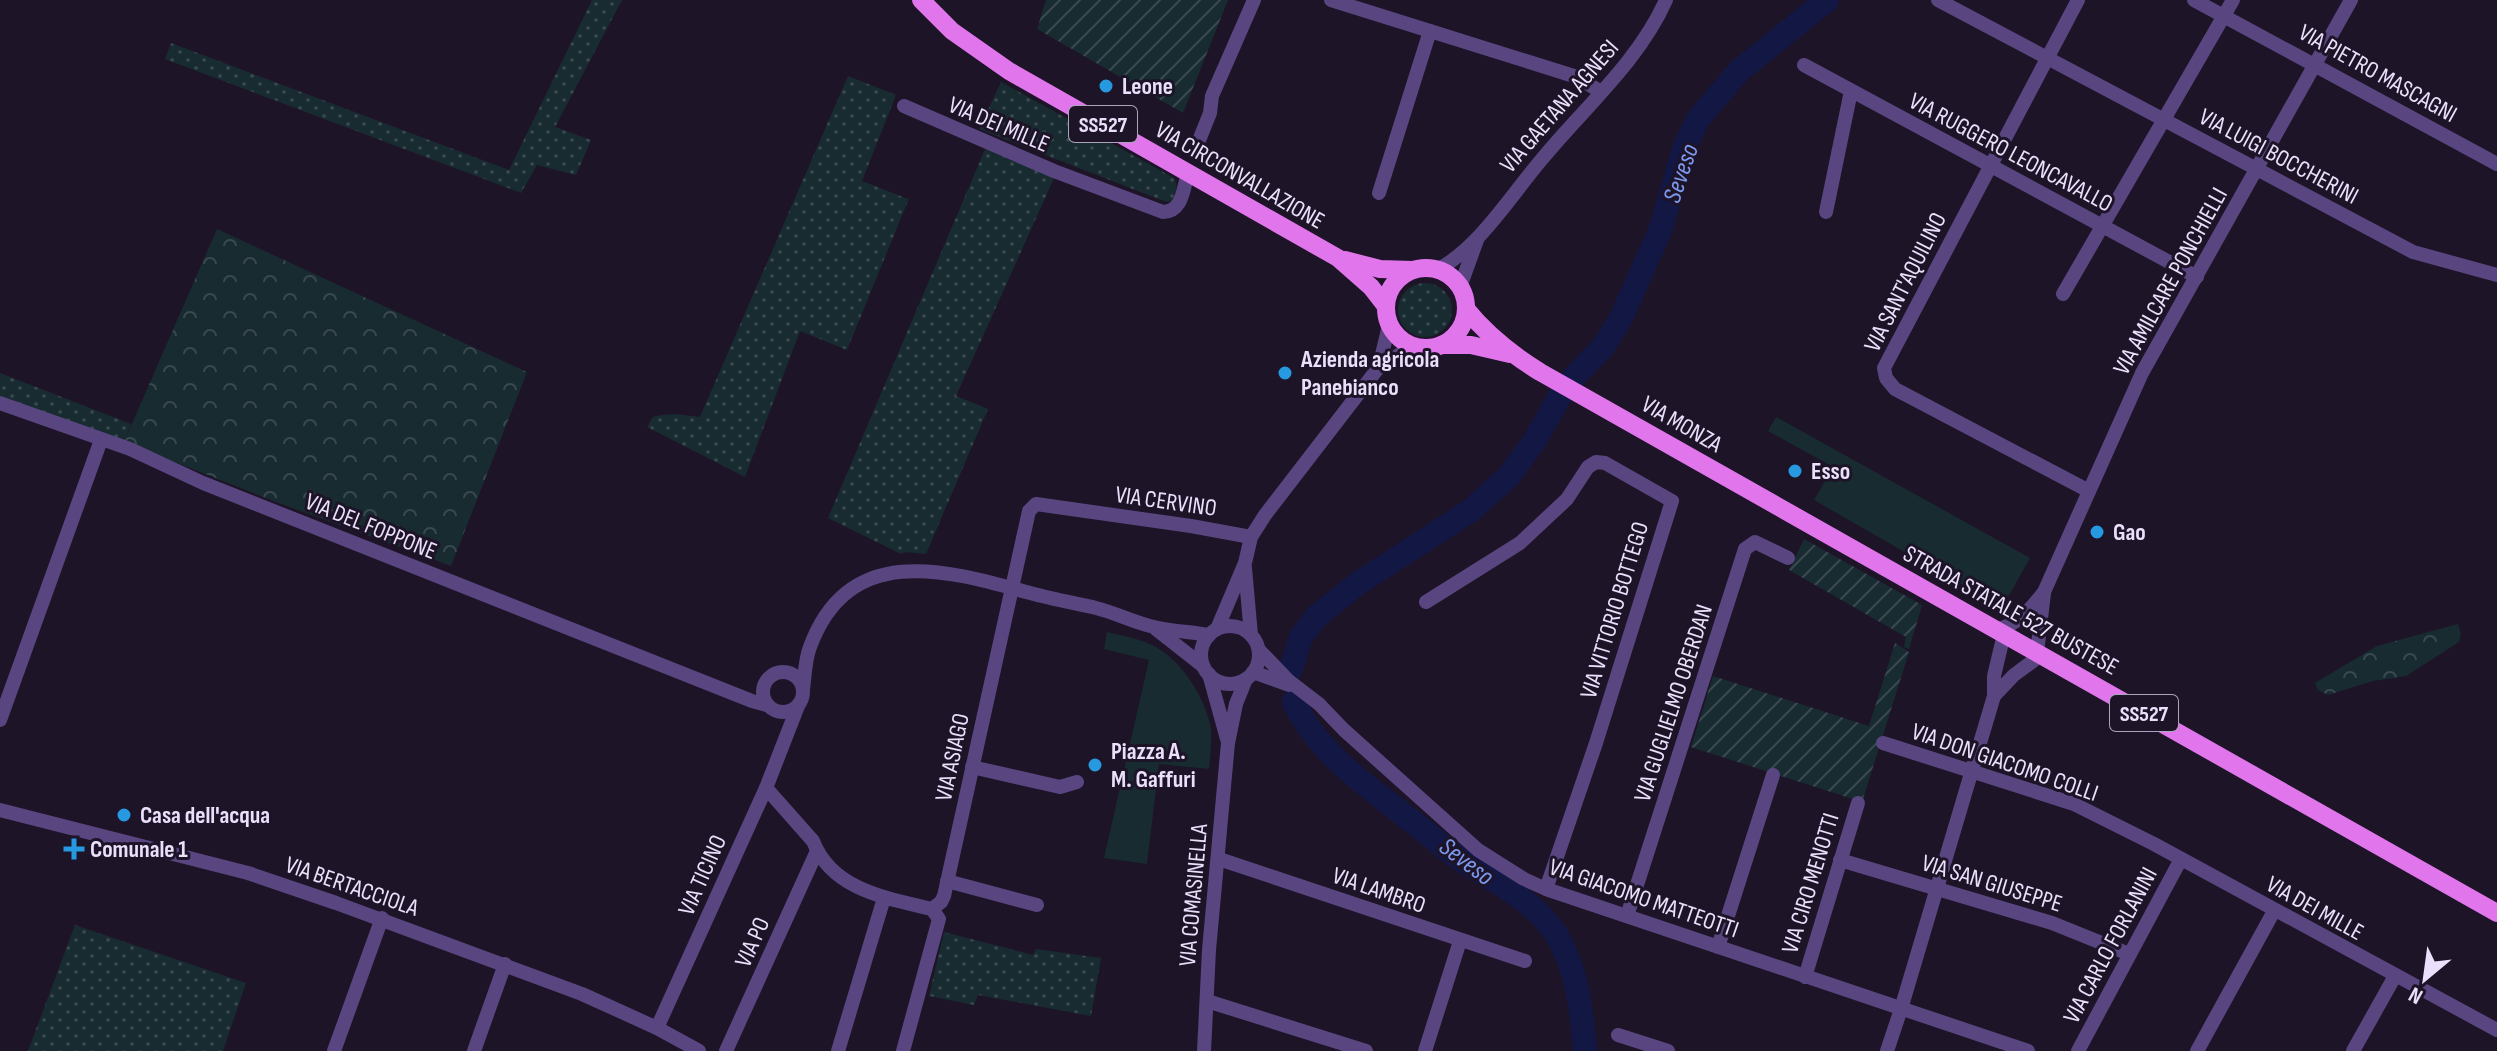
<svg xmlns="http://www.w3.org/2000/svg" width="2497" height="1051" font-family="'Sofia Sans Condensed',sans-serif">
<defs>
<pattern id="grass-dots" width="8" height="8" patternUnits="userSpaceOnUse" patternTransform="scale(2)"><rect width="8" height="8" fill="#182b31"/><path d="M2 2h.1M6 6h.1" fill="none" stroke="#3a4950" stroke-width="1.8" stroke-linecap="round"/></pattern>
<pattern id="forest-crowns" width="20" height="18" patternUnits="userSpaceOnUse" patternTransform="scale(2)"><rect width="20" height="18" fill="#182b31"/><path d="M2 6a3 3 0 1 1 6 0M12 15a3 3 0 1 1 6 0" fill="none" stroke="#3a4950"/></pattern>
<pattern id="garden-furrows" width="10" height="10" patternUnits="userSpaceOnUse" patternTransform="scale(2)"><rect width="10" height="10" fill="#182b31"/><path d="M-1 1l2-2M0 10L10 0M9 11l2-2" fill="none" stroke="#3a4950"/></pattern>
</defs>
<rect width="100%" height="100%" fill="#1d1428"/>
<!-- grass -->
<g fill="url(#grass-dots)">
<polygon points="592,0 622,0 555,127 591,140 576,175 537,165 521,193 165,59 171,43 509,170"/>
<path d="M 848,76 L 896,95 L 862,181 L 908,199 L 910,196 L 847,350 L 800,331 L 745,477 L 647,427 L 653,417 C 670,412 683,415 700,417 Z"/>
<polygon points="1001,82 1174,178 1177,186 1173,200 1168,202 1161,200 979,129"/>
<polygon points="986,147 1055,176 956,396 988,409 926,554 906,552 901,554 828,518"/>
<circle cx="1425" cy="310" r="27"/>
<polygon points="0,373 131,424 124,442 0,396"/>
<polygon points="75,925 246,983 223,1051 28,1051"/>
<polygon points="944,932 1033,955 1036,949 1101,958 1091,1016 978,995 974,1005 929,996"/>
</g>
<!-- forest -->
<g fill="url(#forest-crowns)">
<polygon points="217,229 527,372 451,566 276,502 124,442"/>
<polygon points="2458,624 2461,634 2459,642 2406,676 2373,681 2328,695 2318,690 2315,683 2377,646"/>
</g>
<!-- park -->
<g fill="#182b31">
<polygon points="1776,417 2030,558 2002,608 1814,500 1833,467 1768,431"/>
<path d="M 1107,632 C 1124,636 1141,639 1156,647 C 1183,663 1203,695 1210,724 C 1213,738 1210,755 1209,769 L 1159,764 L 1147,864 L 1104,858 L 1149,660 L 1104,649 Z"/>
</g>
<!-- garden -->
<g fill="url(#garden-furrows)">
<polygon points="1046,0 1228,0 1183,113 1037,29"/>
<polygon points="1804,539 1922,605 1909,649 1904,647 1906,637 1789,570"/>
<polygon points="1895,643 1909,652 1862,802 1691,747 1713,676 1869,726"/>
</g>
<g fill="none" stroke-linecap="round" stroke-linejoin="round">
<!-- river -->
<g stroke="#131743" stroke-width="24">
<polyline points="1574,377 1603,347 1621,318 1660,231 1685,146 1698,119 1739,71 1827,0"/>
<polyline points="1291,669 1301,637 1316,617 1357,584 1470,511 1509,476 1535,440 1560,396"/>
<path d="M 1294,702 C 1318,754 1369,787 1413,822 C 1430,835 1447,851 1466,863 C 1498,883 1534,901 1556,934 C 1577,968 1582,1012 1585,1051"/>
</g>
<!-- minor -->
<g stroke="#594681" stroke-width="14">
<polyline points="1331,0 1577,77 1601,92"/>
<polyline points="1938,0 2413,252 2497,275"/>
<polyline points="2078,0 1884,368 1886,378 1895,389 2089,491"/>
<polyline points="2194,0 2497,164"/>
<polyline points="1804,65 2197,277"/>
<path d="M 904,106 L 1054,171 L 1163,212 C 1183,211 1183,189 1188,173"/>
<polyline points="1196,148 1210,113 1212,96 1254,0"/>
<polyline points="1379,193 1430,31"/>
<polyline points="1826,212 1851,91"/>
<path d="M 1437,270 C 1479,248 1512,194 1542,159 C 1584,108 1639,61 1666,0"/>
<polyline points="1460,287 1477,240"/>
<polyline points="2063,294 2233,0"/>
<polyline points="1379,367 1389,325"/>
<polyline points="0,403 130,449 203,483 752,701 767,705"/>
<polyline points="1245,568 1251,635"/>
<polyline points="1426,602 1520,543 1567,499 1588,467 1596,462 1605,463 1672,501 1596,743 1546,889"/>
<circle cx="1230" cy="655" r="29"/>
<polyline points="1156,629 1203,666"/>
<polyline points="1217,629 1245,563 1251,537 1265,515 1379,367 1402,353 1421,348"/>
<path d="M 1997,630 C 2019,623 2030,610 2044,592 L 2142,373 L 2351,0"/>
<polyline points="1259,650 1289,681 1319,704 1344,730 1478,850 1524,879 1546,889 2028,1051"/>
<polyline points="2037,653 2044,593"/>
<circle cx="783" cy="692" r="20"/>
<polyline points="1253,672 1289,685"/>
<polyline points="1209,674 1227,739"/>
<path d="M 803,689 C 805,675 805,659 810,647 C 849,541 947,570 1030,593 C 1052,599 1074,603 1096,608 C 1116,613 1135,623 1154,627 C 1172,631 1191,632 1209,635"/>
<polyline points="1994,696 2014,675 2041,655"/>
<polyline points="0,720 101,440"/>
<polyline points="1883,743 2074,804 2154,844 2497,1030"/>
<polyline points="972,767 1060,787 1077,782"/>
<path d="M 766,788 L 813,841 C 832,890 886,898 932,909"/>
<polyline points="0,810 248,873 336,903 582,994 657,1028 699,1051"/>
<polyline points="1219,859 1525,961"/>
<polyline points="1840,860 2052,923 2129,954"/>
<polyline points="947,881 1037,905"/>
<polyline points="932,909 941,902 944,896 1029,511 1036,504 1191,526 1251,537"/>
<polyline points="1627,916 1745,549 1755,542 1788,558"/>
<polyline points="1718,947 1773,775"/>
<polyline points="1805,977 1858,803"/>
<polyline points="1207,1001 1366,1051"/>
<polyline points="657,1028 766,788 798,706"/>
<polyline points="1618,1035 1668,1051"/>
<polyline points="334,1051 382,918"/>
<polyline points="474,1051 505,964"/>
<polyline points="726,1051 817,851"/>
<polyline points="838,1051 884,898"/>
<polyline points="903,1051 939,919 932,909"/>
<polyline points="1204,1051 1209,950 1228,743 1236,704 1246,679"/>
<polyline points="1425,1051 1460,941"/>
<polyline points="1887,1051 1901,1009 1994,696 1994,676 2004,634"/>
<polyline points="2078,1051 2181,859"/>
<polyline points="2197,1051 2274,911"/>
<polyline points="2353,1051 2395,976"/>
</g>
<!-- major -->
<g stroke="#e176ec" stroke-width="18">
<polyline points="921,0 952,31 1009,71 1338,258 1371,287 1385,305"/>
<polyline points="1345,260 1380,269 1412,270"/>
<circle cx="1426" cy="308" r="40"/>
<path d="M 1466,309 C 1487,335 1511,354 1540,372 L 2497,913"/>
<polyline points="1441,345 1471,345 1510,354"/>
</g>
</g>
<!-- markers -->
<g fill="#2699e0" stroke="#1d1428" stroke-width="3">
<circle cx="1106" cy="86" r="8"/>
<circle cx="1285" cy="373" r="8"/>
<circle cx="1795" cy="471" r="8"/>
<circle cx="2097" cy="532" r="8"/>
<circle cx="1095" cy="765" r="8"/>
<circle cx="124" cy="815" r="8"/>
<path d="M70 837h8v8h8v8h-8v8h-8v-8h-8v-8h8z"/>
</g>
<g text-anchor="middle" stroke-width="6" stroke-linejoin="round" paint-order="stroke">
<!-- shield labels -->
<g fill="#1d1428" stroke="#ada3bc" stroke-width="2">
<rect x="1069" y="106" width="68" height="36" rx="6"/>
<rect x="2110" y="695" width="68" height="36" rx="6"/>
</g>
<g font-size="22" font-weight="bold" fill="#ebe0fb">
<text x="1103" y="132">SS527</text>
<text x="2144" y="721">SS527</text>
</g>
<!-- street labels -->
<g font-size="24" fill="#ebe0fb" stroke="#1d1428">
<text transform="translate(2378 73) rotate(29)" y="8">VIA PIETRO MASCAGNI</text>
<text transform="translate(1559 106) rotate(-49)" y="8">VIA GAETANA AGNESI</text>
<text transform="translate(999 124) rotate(23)" y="8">VIA DEI MILLE</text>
<text transform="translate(2011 152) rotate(28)" y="8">VIA RUGGERO LEONCAVALLO</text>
<text transform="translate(2279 156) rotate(28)" y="8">VIA LUIGI BOCCHERINI</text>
<text transform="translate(1240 175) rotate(30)" y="8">VIA CIRCONVALLAZIONE</text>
<text transform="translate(2170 281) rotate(-61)" y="8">VIA AMILCARE PONCHIELLI</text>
<text transform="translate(1905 282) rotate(-63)" y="8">VIA SANT'AQUILINO</text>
<text transform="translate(1682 424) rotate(30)" y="8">VIA MONZA</text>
<text transform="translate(1166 501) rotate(8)" y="8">VIA CERVINO</text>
<text transform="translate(371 526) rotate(22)" y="8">VIA DEL FOPPONE</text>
<text transform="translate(1614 610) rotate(-73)" y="8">VIA VITTORIO BOTTEGO</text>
<text transform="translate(2011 610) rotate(29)" y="8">STRADA STATALE 527 BUSTESE</text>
<text transform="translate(1673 703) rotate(-72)" y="8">VIA GUGLIELMO OBERDAN</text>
<text transform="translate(952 757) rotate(-78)" y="8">VIA ASIAGO</text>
<text transform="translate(2005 762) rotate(19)" y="8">VIA DON GIACOMO COLLI</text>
<text transform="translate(702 875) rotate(-66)" y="8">VIA TICINO</text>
<text transform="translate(1810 883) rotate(-73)" y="8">VIA CIRO MENOTTI</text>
<text transform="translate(1992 883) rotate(17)" y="8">VIA SAN GIUSEPPE</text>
<text transform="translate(352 886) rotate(19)" y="8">VIA BERTACCIOLA</text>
<text transform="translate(1379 890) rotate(19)" y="8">VIA LAMBRO</text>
<text transform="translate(1193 895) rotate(-85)" y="8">VIA COMASINELLA</text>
<text transform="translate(1644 898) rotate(19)" y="8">VIA GIACOMO MATTEOTTI</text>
<text transform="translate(2315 908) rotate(29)" y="8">VIA DEI MILLE</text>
<text transform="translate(752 942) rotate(-66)" y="8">VIA PO</text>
<text transform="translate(2110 945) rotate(-62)" y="8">VIA CARLO FORLANINI</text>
</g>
<!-- poi labels -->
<g font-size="24" font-weight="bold" fill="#ebe0fb" stroke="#1d1428" text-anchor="start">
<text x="1122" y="94">Leone</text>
<text x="1301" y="367">Azienda agricola<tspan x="1301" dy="28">Panebianco</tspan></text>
<text x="1811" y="479">Esso</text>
<text x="2113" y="540">Gao</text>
<text x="1111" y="759">Piazza A.<tspan x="1111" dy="28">M. Gaffuri</tspan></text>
<text x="140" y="823">Casa dell'acqua</text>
<text x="90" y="857">Comunale 1</text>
</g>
<!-- water labels -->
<g font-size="26" font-style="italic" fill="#7c98ed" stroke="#1d1428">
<text transform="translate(1680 173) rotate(-71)" y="9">Seveso</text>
<text transform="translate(1467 861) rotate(37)" y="9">Seveso</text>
</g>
</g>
<!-- north arrow -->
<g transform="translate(2425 979) rotate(209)" stroke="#1d1428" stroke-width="6" paint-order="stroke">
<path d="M0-6L14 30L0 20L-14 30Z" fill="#ebe0fb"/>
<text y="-12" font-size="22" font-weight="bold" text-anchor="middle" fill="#ebe0fb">N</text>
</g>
</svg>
